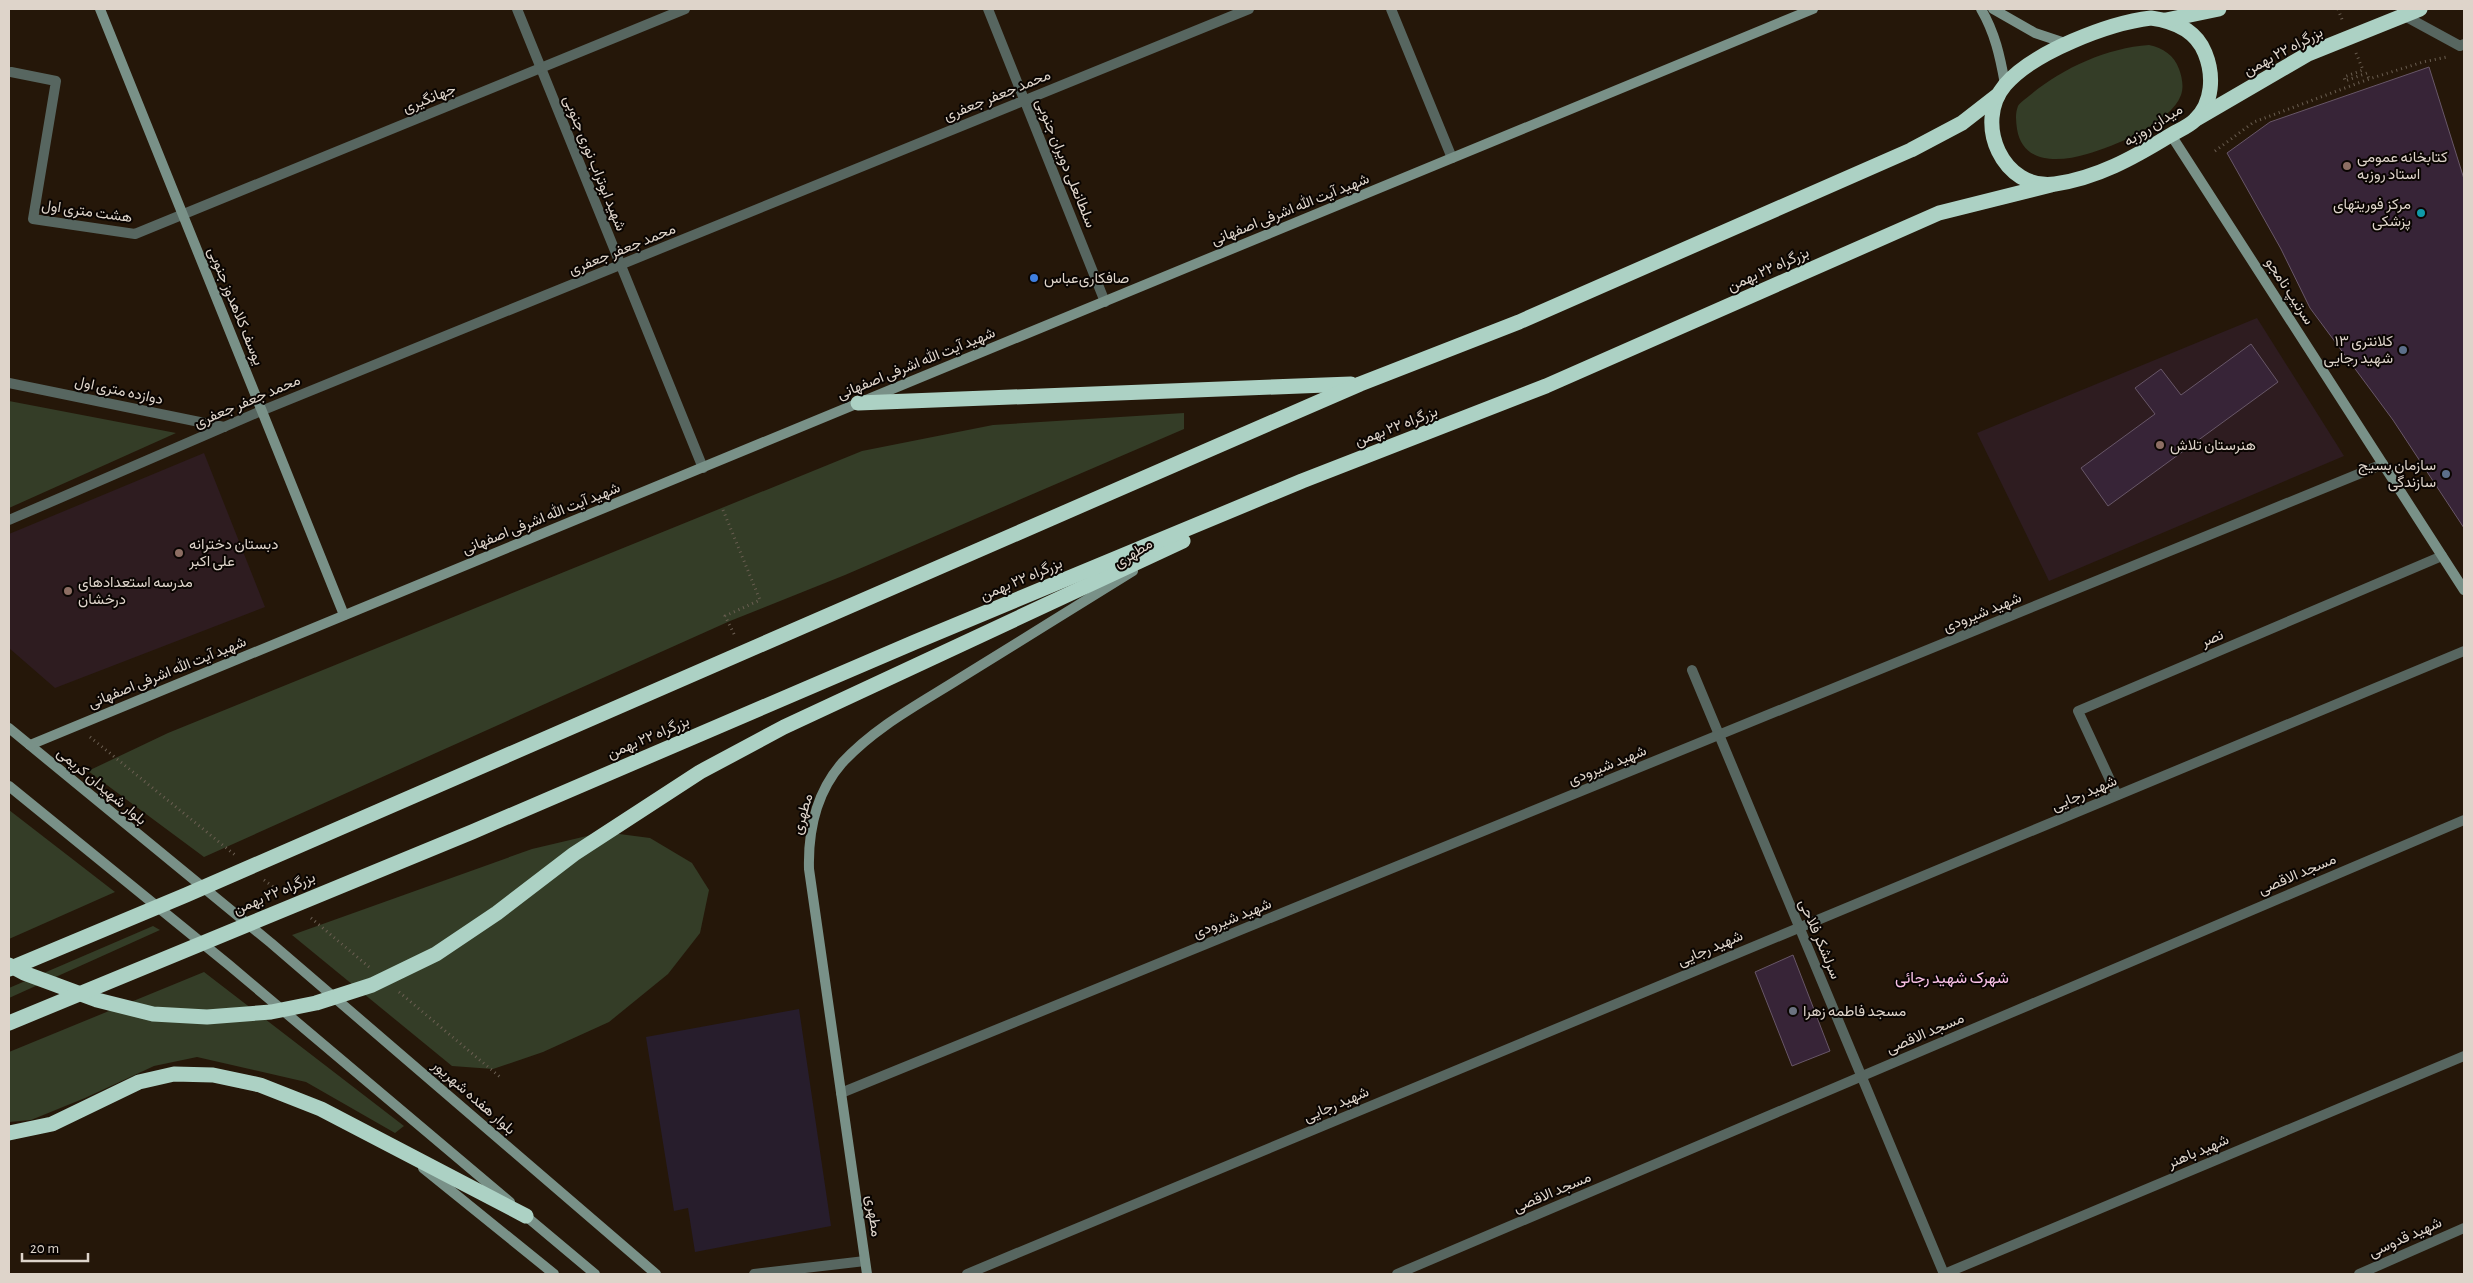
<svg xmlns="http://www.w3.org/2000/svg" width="2473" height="1283" font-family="'Alegreya Sans',Vazirmatn,sans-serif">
<rect width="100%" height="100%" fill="#251709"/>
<!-- commercial -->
<polygon fill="#271d2c" points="799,1009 831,1226 695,1252 688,1208 674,1211 646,1037"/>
<!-- education -->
<g fill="#2e1c20">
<polygon points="2257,318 2344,456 2049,581 1977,433"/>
<polygon points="204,453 265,607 55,688 9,648 9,534"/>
</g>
<!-- green -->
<g fill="#343d27">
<path d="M 2149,45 C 2163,48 2174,55 2179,69 C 2182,77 2184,87 2181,95 C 2171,123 2113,147 2087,154 C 2060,162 2023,165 2017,129 C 2016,121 2015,114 2018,106 C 2020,103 2025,99 2029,96 C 2061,69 2106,48 2149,45 Z"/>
<polygon points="9,401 176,433 9,508"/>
<polygon points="1184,413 1184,429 845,575 730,621 204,857 88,771 168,733 862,451 993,425"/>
<polygon points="9,810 115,892 9,939"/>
<polygon points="604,832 650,838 692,863 709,890 700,933 668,974 609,1022 543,1052 493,1069 452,1066 292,935 532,849"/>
<polygon points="153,926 160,930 9,998 9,988"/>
<polygon points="204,972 404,1126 395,1133 306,1082 197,1057 154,1066 85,1098 31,1120 9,1122 9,1052"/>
</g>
<!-- building -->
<g fill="#372437" stroke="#685768">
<polygon points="2429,67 2464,179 2464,528 2393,420 2310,308 2281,249 2227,153 2270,122"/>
<polygon points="2251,344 2278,382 2108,506 2081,468 2155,414 2135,388 2161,369 2181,395"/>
<polygon points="1793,955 1830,1051 1792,1066 1755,972"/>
</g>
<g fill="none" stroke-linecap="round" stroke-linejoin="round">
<!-- path -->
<g stroke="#6b5f52" stroke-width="3" stroke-dasharray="1 4" stroke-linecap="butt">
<polyline points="2338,9 2343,22"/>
<polyline points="2356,53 2363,70 2344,77 2345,81 2367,73 2369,79"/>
<polyline points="2215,151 2254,122 2369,79 2423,62 2447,57"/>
<polyline points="723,510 760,600 725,616 735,636"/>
<polyline points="90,737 235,855"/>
<polyline points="264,880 279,891"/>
<polyline points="311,918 369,967"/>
<polyline points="399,992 500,1077"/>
</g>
<!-- lane -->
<polyline stroke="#576660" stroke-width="10" points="2403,15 2460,46 2464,44"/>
<!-- street -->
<g stroke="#576660" stroke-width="10">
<polyline points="517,9 703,468"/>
<polyline points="988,9 1105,302"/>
<polyline points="1391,9 1452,158"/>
<polyline points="11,72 56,81 33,219 135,234 685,9"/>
<polyline points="9,383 224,427"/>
<polyline points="9,520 261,411 1249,9"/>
<polyline points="1692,670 1944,1274"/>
<polyline points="2117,795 2078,711 2442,556"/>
<polyline points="841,1093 2383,464"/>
<polyline points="754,1274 865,1261"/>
<polyline points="967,1274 2464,651"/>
<polyline points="1397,1274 2464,820"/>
<polyline points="1944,1274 2464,1056"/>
<polyline points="2359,1274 2464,1228"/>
</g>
<!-- secondary -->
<g stroke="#799188" stroke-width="10">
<polyline points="100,9 344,615"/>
<path d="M 1981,9 C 1995,33 2000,56 2005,84"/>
<polyline points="1993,9 2035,33 2068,44"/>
<polyline points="2171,135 2464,590"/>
<polyline points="9,728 271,943 656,1274"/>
<polyline points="30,745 1813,9"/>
<polyline points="9,786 229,965 510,1202"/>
<polyline points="423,1168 554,1274"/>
<polyline points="521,1212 595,1274"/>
<path d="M 867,1274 L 809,869 C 808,831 816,793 842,763 C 876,726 921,703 962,677 C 1019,642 1076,606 1133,571"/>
</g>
<!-- highway -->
<g stroke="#acd1c4" stroke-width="15">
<path d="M 2151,18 C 2173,21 2196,30 2205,53 C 2214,75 2213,103 2195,120 C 2188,127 2177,131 2169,136 C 2133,158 2097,178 2055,184 C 2003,191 1973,123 2005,85 C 2033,52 2109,23 2151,18 Z"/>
<polyline points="2166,20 2219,9"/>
<polyline points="2198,118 2308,54 2420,9"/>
<polyline points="858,403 1351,384"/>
<polyline points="9,965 24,973 97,1000 153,1014 207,1017 271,1012 316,1003 372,985 436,954 497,913 574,854 700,772 784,727 1183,541"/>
<polyline points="9,969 186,895 1360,384 1519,322 1911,150 1962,123 1998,95"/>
<polyline points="9,1023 472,832 915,642 1302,481 1546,386 1939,213 2051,185"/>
<polyline points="9,1133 52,1124 139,1082 174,1074 213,1075 260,1085 321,1109 526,1216"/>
</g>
</g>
<!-- markers -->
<g fill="#8d6e63" stroke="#0a0502" stroke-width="2">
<circle cx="2347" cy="166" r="5"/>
<circle cx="2160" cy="445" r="5"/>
<circle cx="179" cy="553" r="5"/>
<circle cx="68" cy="591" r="5"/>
</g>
<circle fill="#0f9aa8" stroke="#0a0502" stroke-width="2" cx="2421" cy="213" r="5"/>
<circle fill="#3f7fe0" stroke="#0a0502" stroke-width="2" cx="1034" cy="278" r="5"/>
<g fill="#5c6f8a" stroke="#0a0502" stroke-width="2">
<circle cx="2403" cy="350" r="5"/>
<circle cx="2446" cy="474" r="5"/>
</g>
<circle fill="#6b7280" stroke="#0a0502" stroke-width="2" cx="1793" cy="1011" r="5"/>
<g text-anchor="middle" stroke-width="4" stroke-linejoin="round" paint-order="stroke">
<!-- street labels -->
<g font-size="15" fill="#ded4ca" stroke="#0a0502">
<text transform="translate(2283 51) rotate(-28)" y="5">بزرگراه ۲۲ بهمن</text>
<text transform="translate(997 95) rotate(-22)" y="5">محمد جعفر جعفری</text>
<text transform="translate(429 98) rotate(-22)" y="5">جهانگیری</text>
<text transform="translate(2153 125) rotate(-32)" y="5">میدان روزبه</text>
<text transform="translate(595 163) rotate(68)" y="5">شهید ابوتراب نوری جنوبی</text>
<text transform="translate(1066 163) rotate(68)" y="5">سلطانعلی دویران جنوبی</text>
<text transform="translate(1290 209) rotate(-22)" y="5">شهید آیت الله اشرفی اصفهانی</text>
<text transform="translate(87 211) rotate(8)" y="5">هشت متری اول</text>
<text transform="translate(622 249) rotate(-22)" y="5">محمد جعفر جعفری</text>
<text transform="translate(1768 269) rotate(-24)" y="5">بزرگراه ۲۲ بهمن</text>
<text transform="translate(2290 291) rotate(57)" y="5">سرتیپ نامجو</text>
<text transform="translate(236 306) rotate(68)" y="5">یوسف کلاهدوز جنوبی</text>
<text transform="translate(916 363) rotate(-22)" y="5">شهید آیت الله اشرفی اصفهانی</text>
<text transform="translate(119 390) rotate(12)" y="5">دوازده متری اول</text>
<text transform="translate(247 401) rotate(-23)" y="5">محمد جعفر جعفری</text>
<text transform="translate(1396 426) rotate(-21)" y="5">بزرگراه ۲۲ بهمن</text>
<text transform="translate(541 518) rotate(-22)" y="5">شهید آیت الله اشرفی اصفهانی</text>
<text transform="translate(1133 553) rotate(-32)" y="5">مطهری</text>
<text transform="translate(1021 579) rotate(-23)" y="5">بزرگراه ۲۲ بهمن</text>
<text transform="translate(1982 612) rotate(-22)" y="5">شهید شیرودی</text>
<text transform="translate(2212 638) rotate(-23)" y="5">نصر</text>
<text transform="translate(167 672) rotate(-22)" y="5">شهید آیت الله اشرفی اصفهانی</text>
<text transform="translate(648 737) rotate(-23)" y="5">بزرگراه ۲۲ بهمن</text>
<text transform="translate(1607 765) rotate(-22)" y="5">شهید شیرودی</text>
<text transform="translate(102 786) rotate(40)" y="5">بلوار شهیدان کریمی</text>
<text transform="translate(2084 793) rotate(-23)" y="5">شهید رجایی</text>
<text transform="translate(802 814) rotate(-74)" y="5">مطهری</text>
<text transform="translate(2297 874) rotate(-23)" y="5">مسجد الاقصی</text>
<text transform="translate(274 893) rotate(-23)" y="5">بزرگراه ۲۲ بهمن</text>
<text transform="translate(1232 918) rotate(-22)" y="5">شهید شیرودی</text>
<text transform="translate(1820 939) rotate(67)" y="5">سرلشکر فلاحی</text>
<text transform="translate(1710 948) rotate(-23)" y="5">شهید رجایی</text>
<text transform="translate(1925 1033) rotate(-23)" y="5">مسجد الاقصی</text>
<text transform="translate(474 1097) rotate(41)" y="5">بلوار هفده شهریور</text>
<text transform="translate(1336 1104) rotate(-23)" y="5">شهید رجایی</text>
<text transform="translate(2198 1151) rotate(-23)" y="5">شهید باهنر</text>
<text transform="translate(1552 1192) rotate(-23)" y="5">مسجد الاقصی</text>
<text transform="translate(874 1216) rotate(82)" y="5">مطهری</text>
<text transform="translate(2405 1237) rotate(-24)" y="5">شهید قدوسی</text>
</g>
<!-- poi labels -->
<g font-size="15" fill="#ded4ca" stroke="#0a0502" text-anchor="start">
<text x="2357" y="162">کتابخانه عمومی<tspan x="2357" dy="17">استاد روزبه</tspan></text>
<text x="2411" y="209" text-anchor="end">مرکز فوریتهای<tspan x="2411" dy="17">پزشکی</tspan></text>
<text x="1044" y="283">صافکاری‌عباس</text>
<text x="2393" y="346" text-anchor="end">کلانتری ۱۳<tspan x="2393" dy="17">شهید رجایی</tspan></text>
<text x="2170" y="450">هنرستان تلاش</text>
<text x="2436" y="470" text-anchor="end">سازمان بسیج<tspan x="2436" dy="17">سازندگی</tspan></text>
<text x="189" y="549">دبستان دخترانه<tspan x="189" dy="17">علی اکبر</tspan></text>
<text x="78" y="587">مدرسه استعدادهای<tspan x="78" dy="17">درخشان</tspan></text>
<text x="1803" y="1016">مسجد فاطمه زهرا</text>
</g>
<!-- neighbourhood labels -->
<g font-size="16" fill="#fac2e8" stroke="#0a0502">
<text x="1952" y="983">شهرک شهید رجائی</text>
</g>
</g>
<!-- border -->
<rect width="2473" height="1283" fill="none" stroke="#ded4ca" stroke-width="20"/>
<!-- scale -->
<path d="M22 1253v8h66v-8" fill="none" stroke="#ded4ca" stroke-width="2.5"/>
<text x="30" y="1253" font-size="15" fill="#ded4ca" stroke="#0a0502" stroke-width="4" paint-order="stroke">20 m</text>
</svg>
